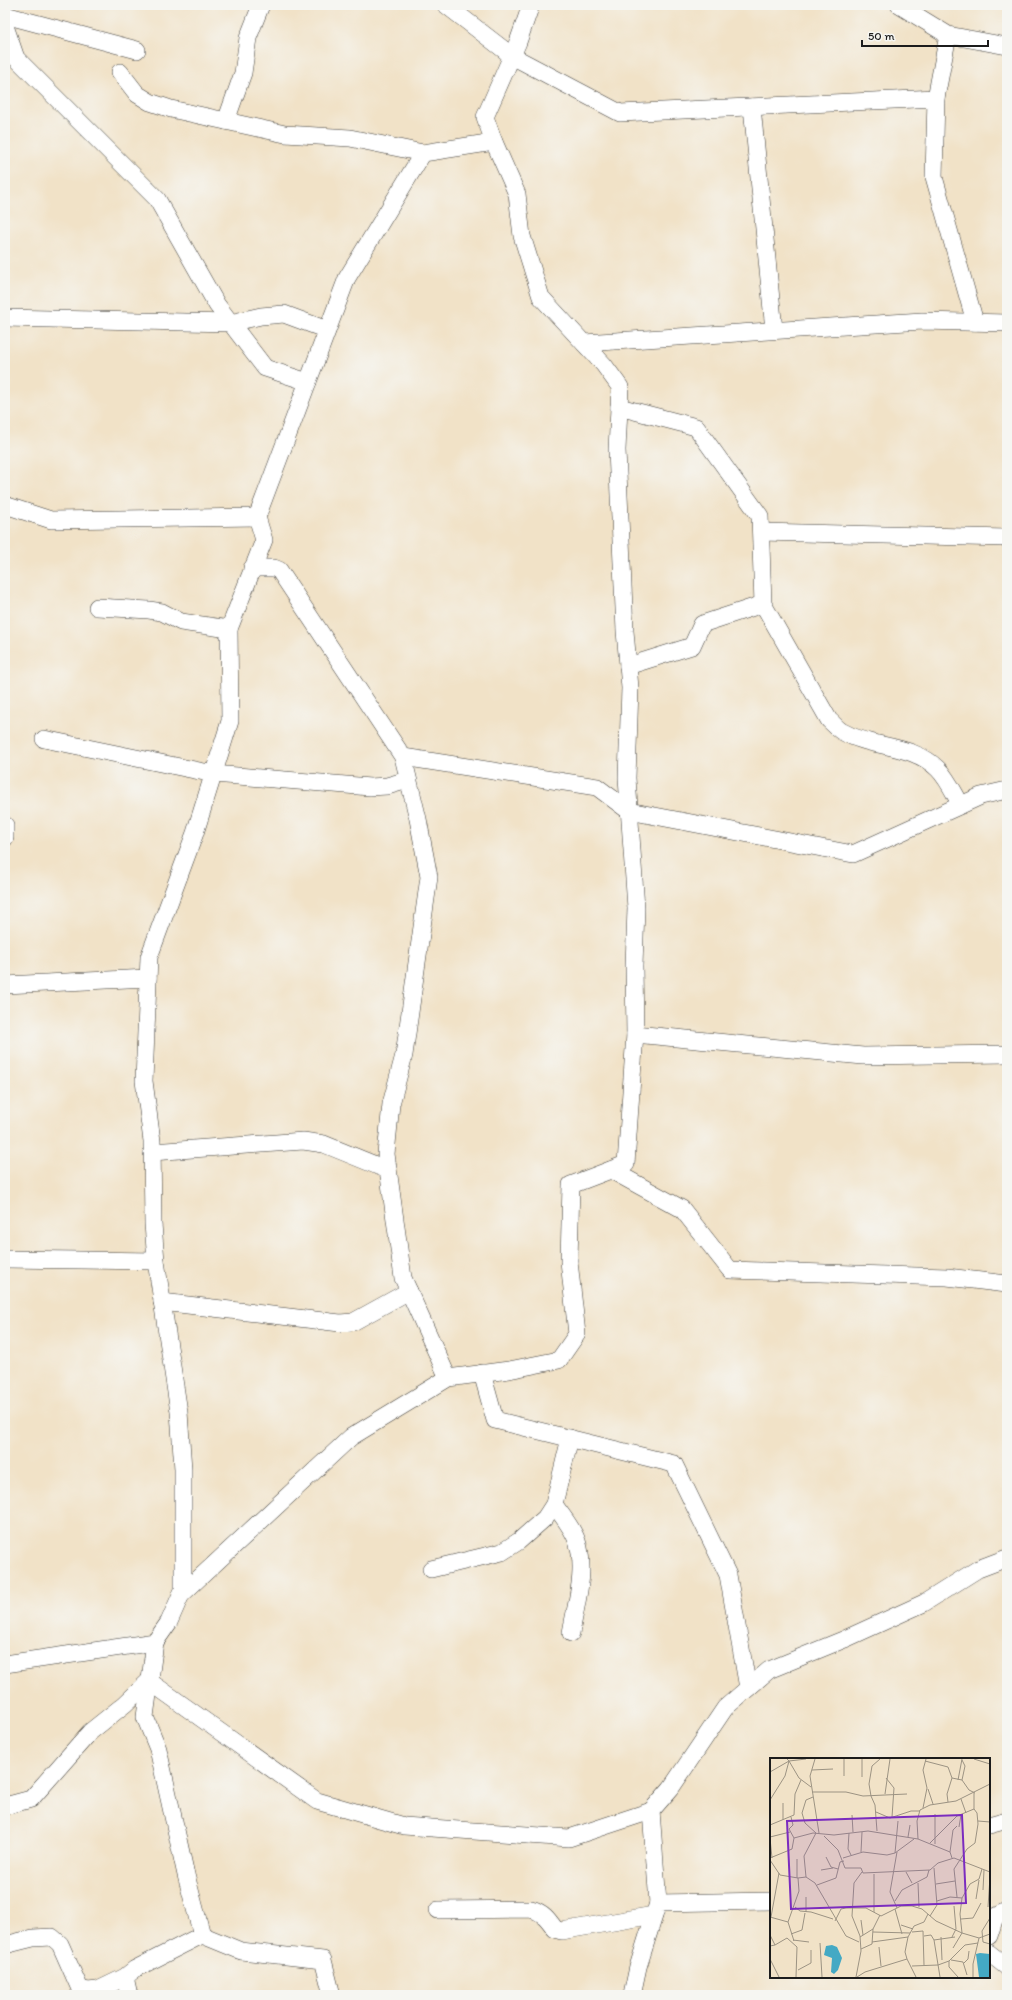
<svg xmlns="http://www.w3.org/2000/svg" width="1012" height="2000" font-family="Itim,sans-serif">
<rect width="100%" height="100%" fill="#f6f6f2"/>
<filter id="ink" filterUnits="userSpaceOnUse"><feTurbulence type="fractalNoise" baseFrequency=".025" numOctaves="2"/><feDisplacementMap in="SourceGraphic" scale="8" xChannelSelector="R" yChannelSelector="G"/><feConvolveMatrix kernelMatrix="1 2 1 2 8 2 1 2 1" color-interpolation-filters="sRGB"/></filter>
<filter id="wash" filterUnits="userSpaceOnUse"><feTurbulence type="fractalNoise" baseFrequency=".012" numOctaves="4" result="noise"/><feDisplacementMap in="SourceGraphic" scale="16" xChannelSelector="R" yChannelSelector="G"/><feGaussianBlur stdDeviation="0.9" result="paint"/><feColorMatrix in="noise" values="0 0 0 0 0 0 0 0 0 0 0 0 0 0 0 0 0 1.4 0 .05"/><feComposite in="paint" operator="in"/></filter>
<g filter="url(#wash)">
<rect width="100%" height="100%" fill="#f1e2c7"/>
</g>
<g filter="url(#ink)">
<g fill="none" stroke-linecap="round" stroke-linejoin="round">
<defs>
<g id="minor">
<polyline points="446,5 512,56 620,113 936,98"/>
<polyline points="899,5 948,35 1007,46"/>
<polyline points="5,15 137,50"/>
<polyline points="5,26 16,58 157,199 217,305 265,368 308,382"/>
<polyline points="948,35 936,98 934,177 975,322"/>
<polyline points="120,72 137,94 150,102 171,109 285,134 350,138 423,153"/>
<polyline points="752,107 774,330"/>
<polyline points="226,121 243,73 248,38 261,5"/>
<polyline points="5,318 230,323 261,316 284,314 327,330"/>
<polyline points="584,343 922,321 1007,323"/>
<path d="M 619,407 L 696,427 L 760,516 L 763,604 L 829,720 C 834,724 838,730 843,732 C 873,749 912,743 938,769 C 948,779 954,793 961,805"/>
<polyline points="5,505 51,520 257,517"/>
<polyline points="761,532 1007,538"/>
<polyline points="252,568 274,568 279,570 403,757 418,819 429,877 404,1055 391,1104 386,1154 403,1278 448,1378"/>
<polyline points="97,607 149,610 162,612 181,622 229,629"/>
<polyline points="628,666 692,646 702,624 763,604"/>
<polyline points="44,739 214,774 370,787 387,786 408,780"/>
<polyline points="403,757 597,787 629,811 853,854 981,796 1007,790"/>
<polyline points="5,825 5,838"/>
<polyline points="5,985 148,978"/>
<polyline points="635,1034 863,1056 1007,1054"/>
<polyline points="152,1152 303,1141 324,1144 388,1170"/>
<polyline points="611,1170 682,1209 730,1270 947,1277 1007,1284"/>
<polyline points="5,1259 156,1261"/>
<polyline points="162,1302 340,1323 353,1322 409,1291"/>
<polyline points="482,1373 495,1420 674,1464 728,1575 748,1688"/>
<path d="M 554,1504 C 561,1515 573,1528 577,1541 C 587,1570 576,1603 571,1633"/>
<polyline points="431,1569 502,1552 519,1541 545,1518 554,1504 570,1438"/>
<polyline points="181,1595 351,1437 448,1378 509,1370 559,1360 577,1334 569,1261 571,1185 626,1164 635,1034 634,966 636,908 627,778 630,688 625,631 617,450 620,387 604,365 541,297 522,236 517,194 494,142 485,117 518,42 531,5"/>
<polyline points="5,1664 155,1642"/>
<polyline points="5,1806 31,1799 90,1732 125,1704 149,1681 317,1801 404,1826 569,1838 651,1811"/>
<polyline points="989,1825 1007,1820"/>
<polyline points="658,1903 651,1811 671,1788 725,1708 769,1670 845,1639 924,1603 978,1569 1007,1558"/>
<path d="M 438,1910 L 531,1909 C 543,1912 548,1919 555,1929 L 561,1931 L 654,1915"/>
<polyline points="989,1936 995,1917 1007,1911"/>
<polyline points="5,1945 33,1938 52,1937 60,1944 80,1989 88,1991 98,1990 125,1977 135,1969 202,1935"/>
<polyline points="989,1953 1007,1967"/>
<polyline points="125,1977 129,1995"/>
<polyline points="332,1995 323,1960 241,1951 202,1935 186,1875 158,1749 145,1717 155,1642 169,1622 183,1590 183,1469 179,1412 156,1261 153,1224 152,1141 144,1081 149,957 195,833 230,721 229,629 264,540 257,517 347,278 423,153 494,142"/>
<polyline points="632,1995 638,1967 658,1903 771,1901"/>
</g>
</defs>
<!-- minor casing -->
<use href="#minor" stroke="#3c3a36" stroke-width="18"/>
<!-- minor -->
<use href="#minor" stroke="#fff" stroke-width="17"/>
</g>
</g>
<!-- overview -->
<g transform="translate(770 1758)">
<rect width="220" height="220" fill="#f1e2c7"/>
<path d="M 62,187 L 67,189 L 72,200 L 68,212 L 64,216 L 61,214 L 62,200 L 54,197 L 56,188 ZM 210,195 L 220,196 L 220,219 L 209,219 L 206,196 Z" fill="#44a9c4"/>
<path fill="none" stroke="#9c9383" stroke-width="1" d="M 45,1 L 40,18 L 49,75M 74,1 L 74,18M 204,1 L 220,6M 19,3 L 29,20 L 41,29M 155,3 L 178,9 L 182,20 L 192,22 L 195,8 L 192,2M 42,12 L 63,11M 0,14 L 19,3 L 36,1M 92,19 L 92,1M 116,20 L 124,30 L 122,59M 188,22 L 192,1M 192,22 L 199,32 L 205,35M 158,31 L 163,46M 42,34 L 76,34 L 93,38 L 137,36M 115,36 L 120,1M 191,41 L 196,55M 0,42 L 15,18 L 19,3 L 17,1M 178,44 L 177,36 L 182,20M 13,45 L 13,62M 153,50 L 157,30 L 153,12 L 156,1M 106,54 L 120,60 L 141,53 L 150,53M 165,56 L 165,86M 82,57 L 83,74M 21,59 L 23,67 L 19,71 L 24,80M 208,63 L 220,64M 0,67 L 24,57 L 25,36 L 31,22M 189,69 L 191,57M 107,73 L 105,47 L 101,38 L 99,26 L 102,8 L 110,1M 79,75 L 78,91 L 81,97M 54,78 L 68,92 L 75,110 L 91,110 L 93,115 L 160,112 L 168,105 L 184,100 L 220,114M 0,79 L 20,74M 138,79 L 140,67M 0,80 L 2,100M 148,81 L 147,63 L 150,52 L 160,47 L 186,43 L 220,26M 160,85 L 187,58 L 204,51 L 204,35M 91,94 L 92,74M 180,94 L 183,72 L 187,68M 125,95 L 128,63M 56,99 L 61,109 L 68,111M 0,100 L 22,91 L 24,80 L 43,75 L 64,77 L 98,73 L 148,81 L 180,94 L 182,100M 73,100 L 93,94 L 117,97 L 125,95 L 144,81M 27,101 L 27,120M 0,102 L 10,117 L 28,120 L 29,133 L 18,164 L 0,159M 51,112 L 63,110M 136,114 L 142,125M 36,119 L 34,98 L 46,75 L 35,65 L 32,55 L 36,42 L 43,39M 28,120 L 36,119 L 45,125 L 76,178 L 89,184M 148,125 L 149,149M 166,126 L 185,123M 47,127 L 66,120 L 70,104 L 74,103M 213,132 L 214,112M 36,139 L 36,154M 187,139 L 184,111 L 197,91 L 205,85 L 208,66 L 207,55 L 204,51M 206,141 L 209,122M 125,143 L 132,132 L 157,119 L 159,112M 167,143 L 180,139 L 192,140M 25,149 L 30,153 L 41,154 L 63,161M 218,149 L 220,119M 127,150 L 120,134 L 127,94M 125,151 L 132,176M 104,154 L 104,116M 160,158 L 167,147 L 164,110M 1,159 L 9,115M 220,160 L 212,173 L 213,184 L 220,186M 191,161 L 203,160 L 211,145M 91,162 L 93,177M 65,163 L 71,151 L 76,150 L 96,150 L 111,158 L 131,148 L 142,148 L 152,151 L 166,163 L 192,175 L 209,180 L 220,176M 18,164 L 24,183M 131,167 L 143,171M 103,174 L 140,175M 142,174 L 153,173 L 154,207M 21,176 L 32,172 L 35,155M 0,177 L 5,187 L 0,188M 154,178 L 161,177 L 164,182 L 185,179M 90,179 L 103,171M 171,179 L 172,202M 182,179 L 186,171 L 184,148M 23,182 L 39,184M 164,182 L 170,219M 102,184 L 138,179M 50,185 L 52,219M 5,187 L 17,180 L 27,189 L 26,219M 109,189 L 111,208M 183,190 L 192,175 L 190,156 L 192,140 L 200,126 L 209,121 L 212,111M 91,191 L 102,186 L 103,171 L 110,157M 0,201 L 9,219M 137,201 L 135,194 L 138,179 L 144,168 L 154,164 L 158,156M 181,202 L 193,204 L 197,217M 179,203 L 179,209 L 188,219M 194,205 L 198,201 L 199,193M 142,208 L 168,207 L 179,203 L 195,187 L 208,185M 28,212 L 41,205 L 41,192M 86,219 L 91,193 L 90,178 L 82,158 L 84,125 L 92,114M 87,219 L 95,214 L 137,201 L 146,219M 203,219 L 203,206 L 209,180"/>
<path fill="#7b2cbf" fill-opacity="0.15" stroke="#7b2cbf" stroke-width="2" d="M 192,57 L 196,145 L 21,151 L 17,63 Z"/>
<rect width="220" height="220" fill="none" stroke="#1c1c1c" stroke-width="2"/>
</g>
<!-- margin -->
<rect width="1012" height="2000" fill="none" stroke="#f6f6f2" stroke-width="20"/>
<!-- scale -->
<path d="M862 40v6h126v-6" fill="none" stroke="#1c1c1c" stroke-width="2"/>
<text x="868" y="40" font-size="12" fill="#1c1c1c" stroke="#f6f6f2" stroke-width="3" paint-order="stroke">50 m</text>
</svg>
